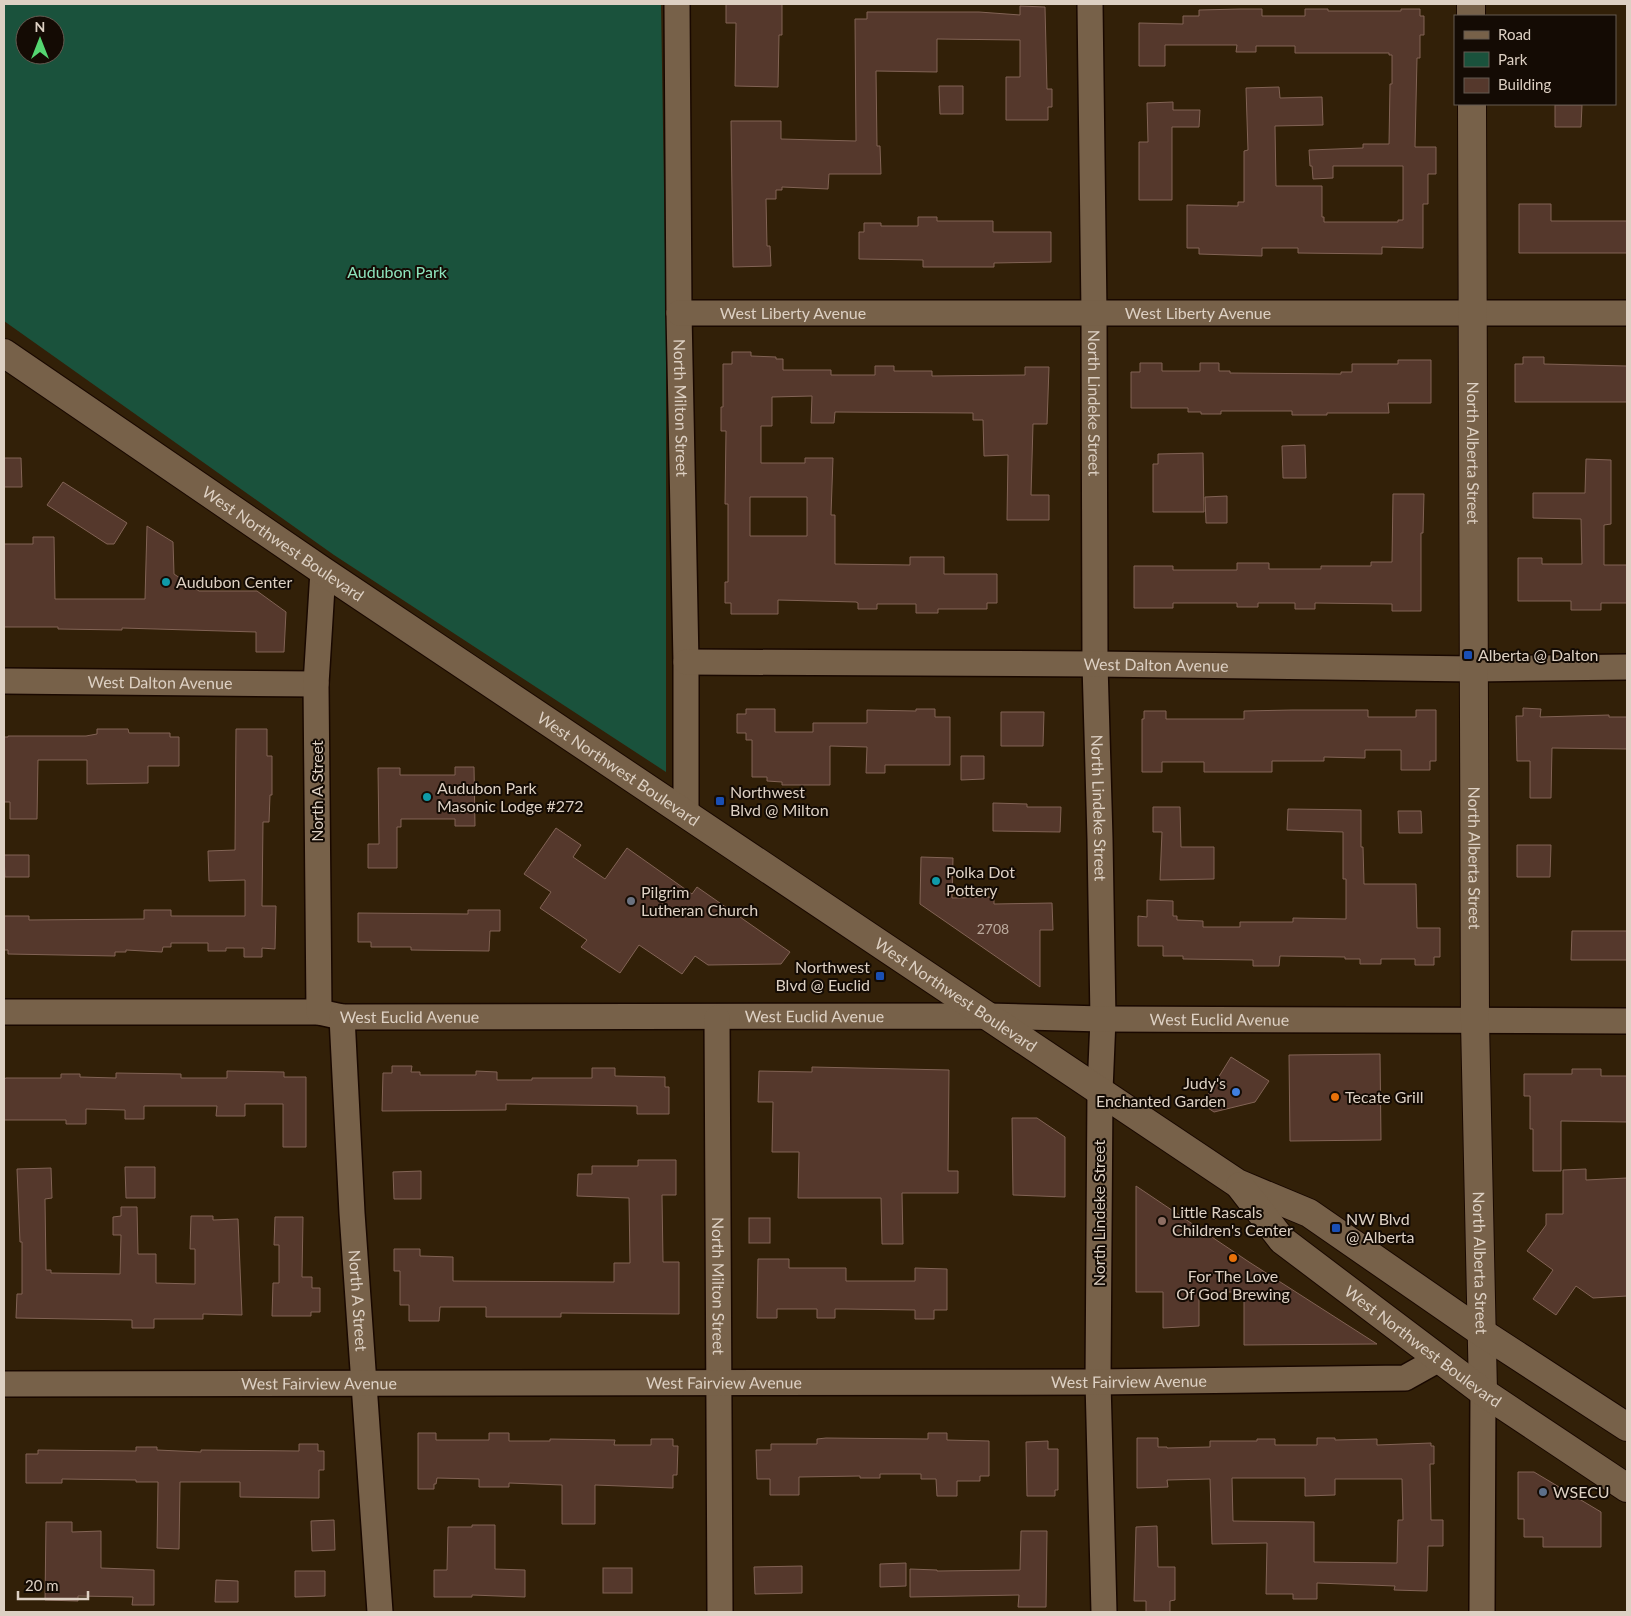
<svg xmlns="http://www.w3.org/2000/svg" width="1631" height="1616" font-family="Lato,sans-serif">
<rect width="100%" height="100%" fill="#322008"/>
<!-- green -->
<path fill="#1a523c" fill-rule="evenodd" d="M 4,4 L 661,4 L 666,314 L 666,772 L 334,555 L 4,321 ZM 25,25 L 55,25 L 55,55 L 25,55 Z"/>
<!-- building -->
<g fill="#55382c" stroke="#826355" fill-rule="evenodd">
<polygon points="726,4 782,4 782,35 779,35 778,87 735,86 736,23 726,23"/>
<polygon points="1020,6 1045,7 1047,89 1052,89 1052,107 1048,107 1048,120 1006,120 1006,77 1020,77 1020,40 937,39 937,72 876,71 877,146 880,146 881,174 829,174 828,189 782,187 782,190 776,190 776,199 766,199 767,246 770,246 771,266 733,267 731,121 781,121 781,139 856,141 855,19 867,19 867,12 979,12 1020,15"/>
<polygon points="1240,9 1262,9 1262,16 1305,16 1305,9 1328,9 1328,11 1401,11 1401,9 1420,9 1420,16 1424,16 1424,35 1420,35 1420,58 1417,58 1415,147 1436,147 1436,174 1428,174 1428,204 1423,204 1423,248 1382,247 1382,254 1298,253 1298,248 1262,248 1262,256 1199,254 1199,248 1187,248 1187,205 1238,206 1238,202 1244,202 1244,151 1248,150 1246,88 1279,87 1280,98 1322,97 1323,125 1275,126 1276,186 1322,186 1322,217 1324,217 1324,222 1398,222 1398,220 1403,220 1403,166 1333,166 1333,178 1313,179 1312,166 1310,166 1309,150 1363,148 1363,144 1389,144 1390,84 1392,84 1392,55 1389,55 1389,53 1295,53 1295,46 1256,46 1256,52 1236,52 1237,45 1165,45 1165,66 1139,66 1139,23 1183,24 1183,16 1199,16 1199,10"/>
<polygon points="939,86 963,86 963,114 940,114"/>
<polygon points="1173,102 1173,110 1200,110 1199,127 1172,127 1172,200 1139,200 1139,142 1148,142 1147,103"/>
<polygon points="1555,105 1582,105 1581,127 1555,127"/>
<polygon points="1519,204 1551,204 1551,221 1627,221 1627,253 1519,253"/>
<polygon points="918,217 937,217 937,221 993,221 993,232 1051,232 1051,262 994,263 994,267 923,267 923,260 859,259 859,232 864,232 864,223 881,223 881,226 918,226"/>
<path d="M 732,352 L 751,352 L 751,356 L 776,357 L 776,359 L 783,359 L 783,370 L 831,370 L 831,375 L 875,375 L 875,366 L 894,366 L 894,371 L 932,371 L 932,376 L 1025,375 L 1025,367 L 1049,367 L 1047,424 L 1033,424 L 1031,495 L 1049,495 L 1049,520 L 1007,520 L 1008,455 L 984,456 L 983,420 L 973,420 L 973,413 L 835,412 L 834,423 L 811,423 L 812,396 L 772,397 L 772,426 L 761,426 L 761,463 L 805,463 L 805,458 L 833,458 L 831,515 L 835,515 L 835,564 L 910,565 L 910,557 L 944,557 L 944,574 L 997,574 L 997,603 L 987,603 L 987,609 L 938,609 L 938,613 L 916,613 L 916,604 L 877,604 L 877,609 L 858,609 L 858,603 L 856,602 L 778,600 L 778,614 L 731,614 L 731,603 L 725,603 L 725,582 L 728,582 L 728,504 L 725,504 L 726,431 L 721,431 L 721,407 L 723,407 L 723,364 L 732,364 ZM 750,497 L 807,497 L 807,536 L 750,536 Z"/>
<polygon points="1523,357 1544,357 1544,364 1627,366 1627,402 1515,402 1515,364 1523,364"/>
<polygon points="1398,360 1431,360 1431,403 1388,403 1389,413 1327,413 1327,415 1292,415 1292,411 1221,411 1221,414 1201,414 1201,412 1188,412 1188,408 1131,408 1131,372 1140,372 1140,363 1162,363 1162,371 1200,371 1200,363 1219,363 1219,371 1230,371 1230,373 1341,374 1341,372 1352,372 1352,364 1398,364"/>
<polygon points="1305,445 1306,478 1283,478 1282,446"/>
<polygon points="1203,453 1204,512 1153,512 1153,464 1158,464 1158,454"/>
<polygon points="4,458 21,458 22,487 4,487"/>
<polygon points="1586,459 1611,460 1611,524 1604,525 1604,565 1627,565 1627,603 1601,603 1601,610 1571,610 1571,601 1518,601 1518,558 1542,558 1542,564 1582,564 1581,519 1533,518 1533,493 1585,493"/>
<polygon points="63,482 127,523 114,544 107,544 47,505"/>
<polygon points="1393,494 1424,494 1423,533 1421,533 1421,611 1392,611 1392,604 1315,603 1315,609 1295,609 1295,603 1258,603 1258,607 1237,607 1237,603 1173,603 1173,608 1134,608 1134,566 1173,566 1173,570 1237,570 1237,563 1269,563 1269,569 1321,569 1321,566 1371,566 1371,562 1392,562"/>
<polygon points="1227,496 1227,523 1206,523 1205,497"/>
<polygon points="147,526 173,542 174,574 199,591 257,591 286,612 284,652 256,652 256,632 122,628 122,630 58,629 58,627 4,627 4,544 33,544 33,537 54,537 55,599 145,599"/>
<polygon points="1523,708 1541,709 1540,717 1609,715 1609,717 1627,717 1627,749 1552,748 1551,798 1530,798 1530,761 1517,761 1516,716 1523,716"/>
<polygon points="746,709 775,709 775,732 813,732 813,723 867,723 867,710 916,711 916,709 935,709 935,717 950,717 950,765 885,765 885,773 866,773 867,747 830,746 830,785 782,785 782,782 767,781 767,777 752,777 752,740 746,740 746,733 737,733 737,714 746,714"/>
<polygon points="1292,710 1368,710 1368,717 1416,717 1416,710 1436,710 1436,761 1430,761 1430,770 1401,770 1401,750 1365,750 1365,758 1324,757 1324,761 1272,761 1272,772 1204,772 1204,762 1162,762 1162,772 1142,772 1142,719 1144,719 1144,711 1166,711 1166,719 1244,719 1244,711"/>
<polygon points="1001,712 1044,712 1043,746 1001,746"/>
<polygon points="97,729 128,729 129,733 170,733 170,737 179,737 179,766 148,766 148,783 87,784 87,760 38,760 37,819 10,819 10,802 4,802 4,737 8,737 8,736 86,736 97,734"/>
<polygon points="236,729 267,729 267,756 272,756 272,795 270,795 269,822 263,822 262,906 276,906 275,949 262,948 262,957 244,957 244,948 226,948 226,951 208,951 208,943 171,943 171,947 163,947 162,952 126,950 126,952 115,952 115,956 8,954 8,950 4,950 4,916 29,916 29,920 144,919 144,910 171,910 171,916 245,916 245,880 209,881 208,851 235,850"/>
<polygon points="961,756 984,756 984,779 961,780"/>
<polygon points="455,767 474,767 475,826 455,826 455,819 401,819 401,827 397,827 397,868 368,868 368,844 379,844 378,768 400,768 400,775 455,775"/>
<polygon points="993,803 1027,804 1027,807 1061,807 1060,832 993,831"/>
<polygon points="1153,807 1180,807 1181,847 1214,847 1214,879 1160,880 1162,832 1153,832"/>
<polygon points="1288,809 1361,810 1361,847 1363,847 1364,884 1416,884 1417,928 1440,928 1440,957 1434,957 1434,965 1415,965 1415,959 1381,959 1381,964 1360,964 1360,959 1345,959 1345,957 1280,956 1279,966 1253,966 1253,960 1183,959 1183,956 1163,956 1163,946 1138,946 1138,916 1147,917 1147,900 1173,901 1173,916 1177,916 1177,920 1203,921 1203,927 1240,927 1240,922 1293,922 1293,918 1346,919 1346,879 1343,879 1343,832 1287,830"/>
<polygon points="1398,811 1421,811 1422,833 1399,833"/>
<polygon points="556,828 581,845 573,857 605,879 627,848 692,894 697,887 790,952 781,964 708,965 695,956 682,974 639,945 620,973 581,947 587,940 540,908 551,892 524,874"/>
<polygon points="1517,845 1551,845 1550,877 1517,877"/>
<polygon points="4,855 29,855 29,877 5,877"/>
<polygon points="921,857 953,858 952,898 994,897 994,904 1052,903 1053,930 1040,930 1040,987 920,904"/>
<polygon points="468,910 500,910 500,931 490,931 489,951 411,950 411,947 371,947 371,942 358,942 358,913 468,914"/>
<polygon points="1572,931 1627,931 1627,960 1571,960"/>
<polygon points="1380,1054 1381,1140 1290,1141 1289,1055"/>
<polygon points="1231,1057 1269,1081 1255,1102 1214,1112 1202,1104"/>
<polygon points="392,1066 412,1066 411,1072 420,1072 420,1075 476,1075 476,1071 497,1072 497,1080 532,1080 532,1078 592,1078 592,1068 615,1068 615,1076 665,1077 665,1087 669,1087 669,1114 637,1114 637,1106 506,1104 506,1110 382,1111 383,1073 392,1073"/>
<polygon points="812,1067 949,1070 948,1171 958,1171 958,1193 902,1193 903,1244 882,1244 881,1198 798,1198 799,1152 772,1152 773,1102 758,1102 759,1071 812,1072"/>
<polygon points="1572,1069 1601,1069 1601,1076 1627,1076 1627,1122 1561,1121 1561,1171 1533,1171 1533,1129 1530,1129 1530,1096 1524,1096 1524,1074 1572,1074"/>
<polygon points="227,1071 284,1072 284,1077 306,1077 306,1147 283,1147 283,1104 245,1104 245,1116 216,1116 217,1106 144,1106 144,1119 125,1119 125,1110 86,1109 86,1124 66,1124 66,1120 4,1120 4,1079 6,1078 61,1078 61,1074 80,1074 80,1077 116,1078 116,1073 181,1074 181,1078 227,1078"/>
<polygon points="1012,1118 1037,1118 1065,1137 1065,1197 1013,1195"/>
<polygon points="638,1160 676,1160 676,1195 662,1195 663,1262 679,1262 679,1314 561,1313 561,1317 486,1317 486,1307 440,1307 439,1321 409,1321 409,1305 400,1305 400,1271 394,1271 394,1249 420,1249 420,1256 453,1257 453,1281 614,1282 614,1263 630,1263 629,1198 577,1196 578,1174 592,1174 592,1166 638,1166"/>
<polygon points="125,1167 155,1167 155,1198 126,1198"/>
<polygon points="51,1168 52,1198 45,1199 46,1270 51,1270 51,1273 120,1274 121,1235 113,1235 113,1217 121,1216 121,1207 137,1207 138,1254 156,1254 156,1283 195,1284 195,1249 190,1249 191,1216 213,1216 213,1220 238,1219 242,1315 203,1314 203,1319 154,1319 154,1328 132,1328 132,1320 16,1318 17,1294 22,1294 22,1242 20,1242 17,1169"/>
<polygon points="1586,1169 1586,1180 1627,1178 1627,1296 1593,1298 1576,1286 1556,1315 1533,1299 1553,1270 1527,1251 1546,1225 1546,1214 1563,1214 1563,1170"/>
<polygon points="421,1171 421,1199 394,1199 393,1172"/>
<polygon points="1136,1186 1249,1262 1377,1344 1244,1345 1244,1292 1199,1292 1199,1326 1163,1328 1163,1292 1136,1292"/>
<polygon points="275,1217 303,1217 302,1277 312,1277 312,1288 320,1288 320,1312 311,1312 311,1316 272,1316 273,1283 279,1283 279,1245 274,1245"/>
<rect x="749" y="1218" width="21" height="25"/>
<polygon points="758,1259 789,1259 789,1268 846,1268 846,1281 915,1281 915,1268 947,1269 947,1310 934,1310 934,1319 915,1319 915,1310 845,1309 835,1309 835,1318 817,1318 817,1309 777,1309 777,1318 757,1318"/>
<polygon points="418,1433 436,1433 436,1440 489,1440 489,1433 509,1433 509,1441 550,1441 550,1439 615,1440 614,1445 651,1445 651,1439 673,1439 673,1446 678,1446 677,1475 673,1475 673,1488 595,1485 595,1524 562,1524 562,1485 509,1483 509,1487 479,1487 479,1479 437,1478 436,1484 434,1484 434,1489 418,1489"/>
<polygon points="928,1433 947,1433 947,1440 989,1441 989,1476 980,1476 980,1481 957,1481 957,1496 937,1496 936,1479 921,1479 921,1474 880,1474 880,1478 860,1478 860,1476 799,1477 799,1495 770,1495 770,1479 757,1479 756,1450 771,1450 771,1444 817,1444 817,1439 826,1438 928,1439"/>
<path d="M 1137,1438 L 1158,1438 L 1158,1447 L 1167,1447 L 1167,1448 L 1210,1447 L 1210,1441 L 1257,1441 L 1257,1439 L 1275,1439 L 1275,1445 L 1317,1445 L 1317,1438 L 1335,1438 L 1335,1440 L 1377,1439 L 1377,1445 L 1431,1443 L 1431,1446 L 1434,1446 L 1434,1464 L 1430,1464 L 1431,1520 L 1443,1520 L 1443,1546 L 1428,1546 L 1427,1591 L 1394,1590 L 1395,1586 L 1317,1583 L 1317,1599 L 1293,1599 L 1293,1594 L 1266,1594 L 1267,1543 L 1212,1544 L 1210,1479 L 1167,1480 L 1168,1487 L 1137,1488 ZM 1232,1478 L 1305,1478 L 1305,1496 L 1335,1495 L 1335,1479 L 1402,1479 L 1403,1520 L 1398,1520 L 1397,1563 L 1314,1562 L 1314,1522 L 1233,1521 Z"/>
<polygon points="1048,1441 1048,1449 1058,1449 1058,1490 1055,1490 1055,1496 1027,1496 1026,1442"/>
<polygon points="299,1444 318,1444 318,1451 324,1451 324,1470 319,1470 319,1498 240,1497 240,1482 180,1482 179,1549 157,1548 158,1482 136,1482 136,1480 62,1479 62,1483 26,1483 26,1454 38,1454 38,1450 136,1451 136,1447 157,1447 157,1450 201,1452 201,1450 299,1451"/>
<polygon points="1518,1472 1534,1472 1601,1512 1601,1547 1543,1547 1543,1537 1524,1537 1524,1519 1518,1519"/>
<polygon points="334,1520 335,1550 312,1551 311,1521"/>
<polygon points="46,1522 72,1522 72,1532 101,1531 101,1568 154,1570 154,1605 132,1605 133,1597 78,1596 78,1601 45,1600"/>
<polygon points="472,1525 495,1525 495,1569 525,1570 525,1597 472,1595 472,1597 434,1597 434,1570 447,1570 448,1527 472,1527"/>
<polygon points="1157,1526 1158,1567 1175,1567 1175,1600 1170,1601 1170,1612 1146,1612 1146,1601 1134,1601 1136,1527"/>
<polygon points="1021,1531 1047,1531 1046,1607 1018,1607 1019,1595 910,1597 910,1569 937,1570 937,1571 1020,1570"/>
<polygon points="906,1563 906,1586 880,1587 880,1564"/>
<polygon points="802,1566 802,1593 755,1594 754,1567"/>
<rect x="603" y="1568" width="29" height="25"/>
<polygon points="295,1571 325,1571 325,1596 295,1597"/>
<polygon points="216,1580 238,1581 238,1602 215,1602"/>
</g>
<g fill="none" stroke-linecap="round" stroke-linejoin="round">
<defs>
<g id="minor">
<path id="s1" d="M 677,4 L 679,313 L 686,662 L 686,813"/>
<path id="s2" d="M 1090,4 L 1094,313 L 1095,664 L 1100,839 L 1103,1019 L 1100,1090 L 1098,1382 L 1104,1612"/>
<path id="s3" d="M 679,313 L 1627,313"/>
<path id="s4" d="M 686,662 L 1095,664 L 1474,669 L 1627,667"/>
<path id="s5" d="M 4,681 L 316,684"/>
<path id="s6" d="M 4,1012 L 319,1012 L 342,1017 L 987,1016 L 1103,1019 L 1627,1021"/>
<polyline points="319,1012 316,684 323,571"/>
<path id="s7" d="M 342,1017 L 352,1213 L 380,1612"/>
<path id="s8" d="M 717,1018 L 720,1612"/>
<path id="s9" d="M 4,1384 L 1098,1382 L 1405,1378 L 1439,1359"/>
<polyline points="1482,1612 1483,1392"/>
</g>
<g id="secondary">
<polyline points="1471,4 1471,16"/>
<path id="s10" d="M 1472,104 L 1475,1022 L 1483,1392"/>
<path id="s11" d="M 4,353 L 323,571 L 1237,1183 L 1309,1213 L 1481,1332 L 1627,1427"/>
<path id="s12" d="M 1240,1186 L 1282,1240 L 1483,1392 L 1627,1488"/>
</g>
</defs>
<!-- minor casing -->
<use href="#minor" stroke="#190800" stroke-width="28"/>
<!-- secondary casing -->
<use href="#secondary" stroke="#190800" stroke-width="30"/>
<!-- minor -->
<use href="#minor" stroke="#776149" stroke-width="25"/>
<!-- secondary -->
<use href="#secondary" stroke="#776149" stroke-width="28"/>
</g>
<!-- markers -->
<g fill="#0f9aa8" stroke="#140b04" stroke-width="2">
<circle cx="166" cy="582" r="5"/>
<circle cx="427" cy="797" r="5"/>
<circle cx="936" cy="881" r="5"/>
</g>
<g fill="#1a4fb4" stroke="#140b04" stroke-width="2">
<rect x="1463" y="650" width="10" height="10" rx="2.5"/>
<rect x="715" y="796" width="10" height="10" rx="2.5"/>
<rect x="875" y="971" width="10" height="10" rx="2.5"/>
<rect x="1331" y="1223" width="10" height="10" rx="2.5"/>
</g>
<circle fill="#6b7280" stroke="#140b04" stroke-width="2" cx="631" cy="901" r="5"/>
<circle fill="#3f7fe0" stroke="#140b04" stroke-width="2" cx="1236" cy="1092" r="5"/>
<g fill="#e8710a" stroke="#140b04" stroke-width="2">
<circle cx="1335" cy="1097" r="5"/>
<circle cx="1233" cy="1258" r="5"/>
</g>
<circle fill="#8d6e63" stroke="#140b04" stroke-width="2" cx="1162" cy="1221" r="5"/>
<circle fill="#5c6f8a" stroke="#140b04" stroke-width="2" cx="1543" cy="1492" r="5"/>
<g text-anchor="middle" stroke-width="4" stroke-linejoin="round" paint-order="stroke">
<!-- number labels -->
<g font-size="14" fill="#bbaa9d">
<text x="993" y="934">2708</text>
</g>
<!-- park labels -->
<g font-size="16" fill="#8ee4bd" stroke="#140b04">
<text x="397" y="278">Audubon Park</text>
</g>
<!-- street labels -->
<g font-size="16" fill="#ddd0c3" stroke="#140b04">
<text dy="6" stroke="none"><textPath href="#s3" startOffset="114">West Liberty Avenue</textPath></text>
<text dy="6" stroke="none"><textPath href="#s3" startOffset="519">West Liberty Avenue</textPath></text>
<text dy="6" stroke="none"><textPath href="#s2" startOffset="399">North Lindeke Street</textPath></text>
<text dy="6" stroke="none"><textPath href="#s1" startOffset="404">North Milton Street</textPath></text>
<text dy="6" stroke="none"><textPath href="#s10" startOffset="349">North Alberta Street</textPath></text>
<text dy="6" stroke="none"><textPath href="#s11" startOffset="338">West Northwest Boulevard</textPath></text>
<text dy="6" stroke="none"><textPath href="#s4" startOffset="470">West Dalton Avenue</textPath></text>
<text dy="6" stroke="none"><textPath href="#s5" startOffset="156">West Dalton Avenue</textPath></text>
<text dy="6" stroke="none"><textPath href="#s11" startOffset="742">West Northwest Boulevard</textPath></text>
<text transform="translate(317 791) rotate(-90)" y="6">North A Street</text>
<text dy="6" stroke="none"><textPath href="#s2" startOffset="804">North Lindeke Street</textPath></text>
<text dy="6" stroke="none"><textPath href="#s10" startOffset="754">North Alberta Street</textPath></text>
<text dy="6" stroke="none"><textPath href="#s11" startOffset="1148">West Northwest Boulevard</textPath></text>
<text dy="6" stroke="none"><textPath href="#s6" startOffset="406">West Euclid Avenue</textPath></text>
<text dy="6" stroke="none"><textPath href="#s6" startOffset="811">West Euclid Avenue</textPath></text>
<text dy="6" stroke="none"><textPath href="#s6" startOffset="1216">West Euclid Avenue</textPath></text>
<text transform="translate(1099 1213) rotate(-90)" y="6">North Lindeke Street</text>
<text dy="6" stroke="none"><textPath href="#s10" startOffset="1159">North Alberta Street</textPath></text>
<text dy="6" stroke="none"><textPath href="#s8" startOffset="268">North Milton Street</textPath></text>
<text dy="6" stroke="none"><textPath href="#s7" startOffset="284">North A Street</textPath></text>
<text dy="6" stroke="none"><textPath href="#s12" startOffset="245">West Northwest Boulevard</textPath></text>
<text dy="6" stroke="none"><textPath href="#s9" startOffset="1125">West Fairview Avenue</textPath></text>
<text dy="6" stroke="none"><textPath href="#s9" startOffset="720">West Fairview Avenue</textPath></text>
<text dy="6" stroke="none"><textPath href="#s9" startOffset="315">West Fairview Avenue</textPath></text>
</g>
<!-- poi labels -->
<g font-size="16" fill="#ddd0c3" stroke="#140b04" text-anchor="start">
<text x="176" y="588">Audubon Center</text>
<text x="1478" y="661">Alberta @ Dalton</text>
<text x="437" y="794">Audubon Park<tspan x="437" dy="18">Masonic Lodge #272</tspan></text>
<text x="730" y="798">Northwest<tspan x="730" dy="18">Blvd @ Milton</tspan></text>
<text x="946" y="878">Polka Dot<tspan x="946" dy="18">Pottery</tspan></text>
<text x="641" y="898">Pilgrim<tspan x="641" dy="18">Lutheran Church</tspan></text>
<text x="870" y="973" text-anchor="end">Northwest<tspan x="870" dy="18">Blvd @ Euclid</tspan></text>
<text x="1226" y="1089" text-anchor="end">Judy's<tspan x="1226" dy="18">Enchanted Garden</tspan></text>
<text x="1345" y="1103">Tecate Grill</text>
<text x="1172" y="1218">Little Rascals<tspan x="1172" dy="18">Children's Center</tspan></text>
<text x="1346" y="1225">NW Blvd<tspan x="1346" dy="18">@ Alberta</tspan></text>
<text x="1233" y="1282" text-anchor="middle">For The Love<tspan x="1233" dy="18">Of God Brewing</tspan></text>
<text x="1553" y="1498">WSECU</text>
</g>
</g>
<!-- border -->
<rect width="1631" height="1616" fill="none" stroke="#ddd0c3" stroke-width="10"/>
<!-- legend -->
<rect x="1454" y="15" width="162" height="90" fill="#140b04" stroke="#645a50"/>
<rect x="1464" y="31" width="25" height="8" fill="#776149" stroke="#645a50"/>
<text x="1498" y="40" font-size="15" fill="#ddd0c3">Road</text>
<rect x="1464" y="52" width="25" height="15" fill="#1a523c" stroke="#645a50"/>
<text x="1498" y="65" font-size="15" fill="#ddd0c3">Park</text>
<rect x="1464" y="78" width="25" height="15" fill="#55382c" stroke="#645a50"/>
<text x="1498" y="90" font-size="15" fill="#ddd0c3">Building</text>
<!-- north arrow -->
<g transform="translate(40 40)"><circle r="24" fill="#140b04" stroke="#645a50"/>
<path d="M0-4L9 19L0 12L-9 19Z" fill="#55d671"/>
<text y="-8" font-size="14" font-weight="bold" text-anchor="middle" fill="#ddd0c3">N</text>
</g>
<!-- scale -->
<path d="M18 1591v8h70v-8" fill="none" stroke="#ddd0c3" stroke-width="2.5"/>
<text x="25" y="1591" font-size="15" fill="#ddd0c3" stroke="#140b04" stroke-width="4" paint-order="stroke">20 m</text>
</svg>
